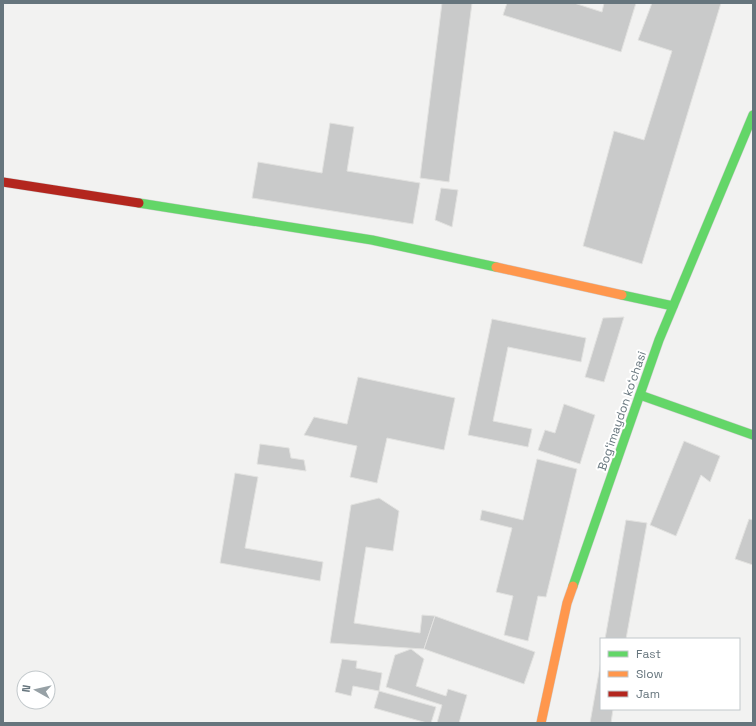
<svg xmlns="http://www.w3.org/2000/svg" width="756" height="726" font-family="'Space Grotesk',sans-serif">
<rect width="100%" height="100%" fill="#f2f2f1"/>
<!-- building -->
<g fill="#c9caca" stroke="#e2e2e0">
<polygon points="442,3 472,3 449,182 420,178"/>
<polygon points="507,3 574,3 602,12 604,3 636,3 621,52 503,15"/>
<polygon points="652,3 721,3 642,264 583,246 614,131 644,140 672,51 638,40"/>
<polygon points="330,123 354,127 347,171 420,183 413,224 252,198 258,162 322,173"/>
<polygon points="441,188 458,190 452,227 435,220"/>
<polygon points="624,317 604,382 585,377 603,318"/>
<polygon points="492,319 586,338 581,362 508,347 493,421 532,429 528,447 468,435"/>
<polygon points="358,377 455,398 444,450 387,438 377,483 350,477 357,446 304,435 314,417 347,424"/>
<polygon points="564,404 595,415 580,464 538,450 545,430 555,433"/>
<polygon points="684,441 720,456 710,482 701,475 676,536 650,525"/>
<polygon points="260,444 289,448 291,458 304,460 306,471 257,464"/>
<polygon points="537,459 577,469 546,597 538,596 528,641 504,635 513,596 496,592 512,528 480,520 482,510 523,520"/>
<polygon points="235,473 258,477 245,548 323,562 320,581 220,563"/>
<polygon points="379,498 399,511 393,551 366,547 354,623 420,633 422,615 435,616 424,649 330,643 351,505"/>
<polygon points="749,519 753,520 753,565 735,559"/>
<polygon points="626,520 647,523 626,639 605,639"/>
<polygon points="435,616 535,652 524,684 424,649"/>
<polygon points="411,649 424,659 416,686 446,696 448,689 467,695 459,723 437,723 442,705 386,687 395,655"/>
<polygon points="342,659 357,661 356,668 382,673 379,691 353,686 351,696 335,692"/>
<polygon points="601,661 601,709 613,709 611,723 590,723"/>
<polygon points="379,691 436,707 431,723 427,723 374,708"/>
</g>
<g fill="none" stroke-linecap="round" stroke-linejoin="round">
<defs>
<g id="fast">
<polyline points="139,203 372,240 496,267"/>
<polyline points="622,295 673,306"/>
<polyline points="640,395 753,435"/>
<polyline points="573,586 659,340 753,115"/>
</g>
<g id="slow">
<polyline points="496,267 622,295"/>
<polyline points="541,723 567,603 573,586"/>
</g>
<polyline id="jam" points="3,182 139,203"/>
</defs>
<!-- fast casing -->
<use href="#fast" stroke="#cfcfcf" stroke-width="10"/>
<!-- slow casing -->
<use href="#slow" stroke="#cfcfcf" stroke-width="10"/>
<!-- jam casing -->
<use href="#jam" stroke="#cfcfcf" stroke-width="10"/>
<!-- fast -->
<use href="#fast" stroke="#63d668" stroke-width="9"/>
<!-- slow -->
<use href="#slow" stroke="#ff974d" stroke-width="9"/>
<!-- jam -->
<use href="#jam" stroke="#b3261e" stroke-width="9"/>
</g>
<g text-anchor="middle" stroke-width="4" stroke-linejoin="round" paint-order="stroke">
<!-- street labels -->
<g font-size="12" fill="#66757d" stroke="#fff">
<text transform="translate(622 411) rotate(-71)" y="4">Bogʻimaydon koʻchasi</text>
</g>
</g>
<!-- border -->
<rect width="756" height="726" fill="none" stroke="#66757d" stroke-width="8"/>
<!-- legend -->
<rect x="600" y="638" width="140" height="72" fill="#ffffff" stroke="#c2c8cb"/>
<rect x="608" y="651" width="20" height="6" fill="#63d668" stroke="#c2c8cb"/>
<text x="636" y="658" font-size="12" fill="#66757d">Fast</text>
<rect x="608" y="671" width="20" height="6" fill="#ff974d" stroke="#c2c8cb"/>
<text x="636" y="678" font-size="12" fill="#66757d">Slow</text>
<rect x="608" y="691" width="20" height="6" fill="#b3261e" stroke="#c2c8cb"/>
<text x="636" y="698" font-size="12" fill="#66757d">Jam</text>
<!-- north arrow -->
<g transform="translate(36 690) rotate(278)"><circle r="19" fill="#ffffff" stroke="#c2c8cb"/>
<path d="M0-3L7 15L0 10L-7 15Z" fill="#97a1a6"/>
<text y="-6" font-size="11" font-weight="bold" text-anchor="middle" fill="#66757d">N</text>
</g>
</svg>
